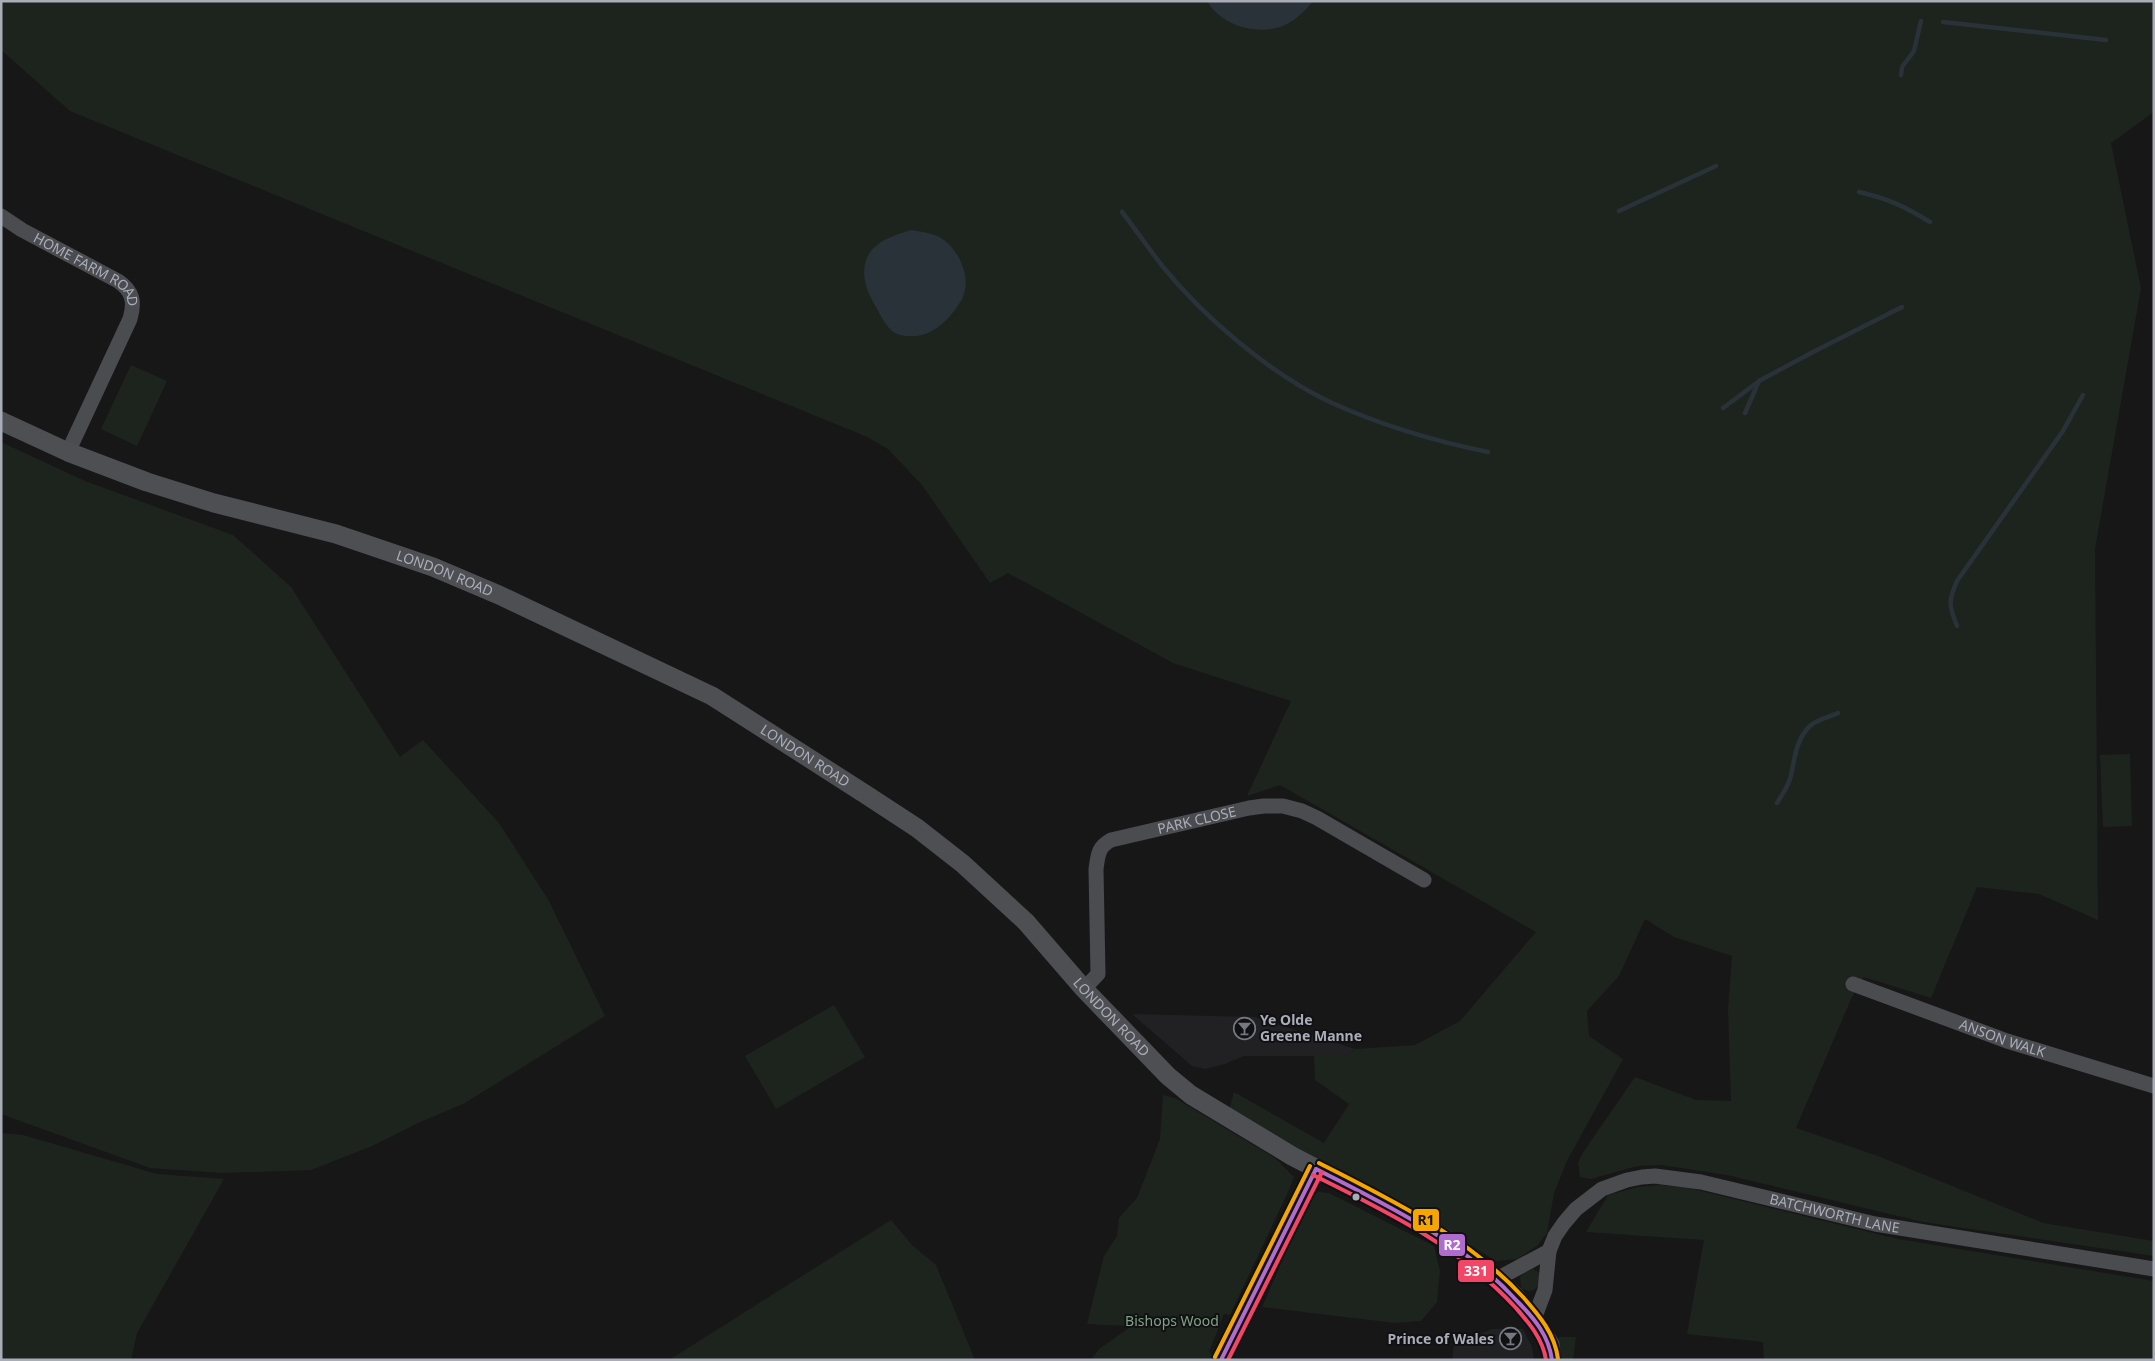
<svg xmlns="http://www.w3.org/2000/svg" width="2155" height="1361" font-family="'Noto Sans',sans-serif">
<rect width="100%" height="100%" fill="#171717"/>
<!-- built -->
<g fill="#212123">
<polygon points="1132,1014 1254,1017 1355,1049 1349,1055 1335,1056 1244,1056 1225,1064 1205,1069 1192,1066"/>
<polygon points="1492,1329 1523,1329 1532,1347 1534,1360 1452,1360 1454,1344"/>
</g>
<!-- green -->
<g fill="#1d241e">
<polygon points="1,1 2154,1 2154,112 2111,143 2141,288 2095,549 2098,920 2039,894 1977,887 1931,998 1864,977 1851,999 1796,1128 1878,1156 2043,1223 2154,1241 2154,1256 1923,1222 1727,1175 1661,1165 1637,1166 1591,1179 1580,1177 1578,1163 1582,1154 1635,1077 1696,1100 1731,1101 1728,1009 1732,956 1674,937 1645,919 1619,976 1587,1011 1589,1036 1623,1059 1567,1161 1554,1193 1547,1233 1537,1246 1517,1259 1496,1261 1457,1237 1229,1110 1234,1092 1324,1143 1349,1104 1315,1080 1314,1056 1349,1055 1355,1049 1415,1045 1460,1021 1536,932 1280,785 1247,796 1291,701 1173,663 1008,573 990,583 922,485 888,449 865,436 70,111 1,50"/>
<polygon points="131,365 167,381 137,446 101,429"/>
<polygon points="1,442 85,481 233,535 291,587 400,757 423,740 499,823 549,901 605,1016 465,1103 416,1124 372,1146 311,1170 222,1173 150,1168 1,1114"/>
<polygon points="2130,754 2132,826 2103,827 2100,755"/>
<polygon points="834,1005 865,1057 776,1109 745,1056"/>
<polygon points="1163,1095 1175,1098 1275,1158 1294,1177 1288,1192 1230,1315 1224,1314 1209,1352 1215,1360 1091,1360 1099,1349 1132,1326 1087,1324 1104,1256 1117,1236 1119,1218 1137,1198 1160,1139"/>
<polygon points="1,1133 23,1135 157,1174 224,1179 137,1333 131,1360 1,1360"/>
<polygon points="1659,1185 1685,1187 1898,1239 2154,1281 2154,1360 1764,1360 1763,1342 1687,1334 1704,1240 1586,1232 1608,1195 1638,1187"/>
<polygon points="1318,1192 1329,1193 1434,1246 1440,1271 1437,1302 1421,1321 1395,1323 1262,1307 1309,1200"/>
<polygon points="891,1220 913,1246 936,1265 975,1360 669,1360"/>
<path d="M 1533,1269 L 1540,1273 C 1539,1282 1539,1291 1528,1291 L 1521,1288 L 1520,1277 L 1525,1272 Z"/>
<polygon points="1559,1337 1576,1337 1573,1360 1556,1360"/>
</g>
<!-- water -->
<g fill="#2a3239">
<path d="M 1207,1 L 1313,1 C 1305,11 1298,18 1287,24 C 1261,37 1222,27 1207,1 Z"/>
<path d="M 912,230 C 921,232 933,233 941,238 C 960,250 973,280 961,301 C 949,320 932,338 908,336 C 901,336 895,334 890,329 C 884,323 880,314 876,307 C 866,290 859,272 869,254 C 878,240 897,234 912,230 Z"/>
</g>
<g fill="none" stroke-linecap="round" stroke-linejoin="round">
<!-- stream -->
<g stroke="#2a3239" stroke-width="4.5">
<polyline points="1943,22 2106,40"/>
<polyline points="1901,75 1902,67 1914,51 1921,21"/>
<path d="M 1859,192 C 1889,199 1904,206 1930,222"/>
<polyline points="1619,211 1716,166"/>
<path d="M 1122,212 C 1136,230 1149,249 1163,267 C 1205,318 1269,373 1330,402 C 1380,425 1434,441 1488,452"/>
<polyline points="1723,408 1758,382"/>
<polyline points="1745,413 1759,381 1813,352 1902,307"/>
<path d="M 1957,626 C 1949,606 1948,601 1957,581 L 2063,431 L 2083,395"/>
<path d="M 1777,803 C 1782,795 1787,788 1790,779 C 1795,760 1795,740 1810,726 C 1818,719 1830,717 1838,713"/>
</g>
<!-- minor -->
<g stroke="#4b4c50" stroke-width="15">
<path id="s1" d="M 1,216 L 22,230 L 118,281 C 133,291 135,302 130,319 L 68,452"/>
<path id="s2" d="M 1853,984 L 2007,1041 L 2154,1086"/>
<path id="s3" d="M 1084,989 L 1098,974 L 1096,869 C 1098,855 1098,847 1111,840 L 1249,808 L 1264,806 L 1283,806 L 1302,811 L 1317,818 L 1424,880"/>
<polyline points="1497,1279 1549,1251"/>
<path id="s4" d="M 1534,1319 L 1545,1290 L 1549,1251 L 1555,1236 L 1564,1223 L 1576,1209 L 1602,1189 L 1627,1180 L 1642,1177 L 1655,1176 L 1701,1182 L 1875,1224 L 2154,1269"/>
<polyline points="1221,1360 1316,1169"/>
</g>
<!-- major -->
<path stroke="#4d4f52" stroke-width="19" id="s5" d="M 1,421 L 68,452 L 147,482 L 214,503 L 336,534 L 433,567 L 499,595 L 712,696 L 865,794 L 917,828 L 963,864 L 1026,922 L 1084,989 L 1168,1076 L 1191,1095 L 1292,1156 L 1398,1211 L 1447,1240 L 1474,1260 L 1515,1296 L 1534,1319 L 1550,1344 L 1552,1360"/>
<defs>
<g id="bus-1">
<path d="M 1316,1169 C 1388,1206 1463,1241 1518,1302 C 1534,1318 1549,1336 1552,1360"/>
<polyline points="1221,1360 1316,1169"/>
</g>
<g id="bus-2">
<path d="M 1313,1175 C 1386,1211 1460,1247 1516,1308 C 1529,1323 1543,1339 1546,1360"/>
<polyline points="1228,1360 1322,1172"/>
</g>
<g id="bus-3">
<path d="M 1319,1163 C 1391,1200 1467,1236 1523,1297 C 1539,1315 1555,1334 1558,1359"/>
<polyline points="1215,1357 1310,1166"/>
</g>
</defs>
<!-- bus-1 casing -->
<use href="#bus-1" stroke="#111113" stroke-width="8"/>
<!-- bus-2 casing -->
<use href="#bus-2" stroke="#111113" stroke-width="8"/>
<!-- bus-3 casing -->
<use href="#bus-3" stroke="#111113" stroke-width="8"/>
<!-- bus-1 -->
<use href="#bus-1" stroke="#b06ccc" stroke-width="4"/>
<!-- bus-2 -->
<use href="#bus-2" stroke="#f34667" stroke-width="4"/>
<!-- bus-3 -->
<use href="#bus-3" stroke="#f7a600" stroke-width="4"/>
</g>
<!-- icons -->
<defs>
<symbol id="bar-ring" viewBox="-11 -11 22 22"><circle r="9.5" fill="#111113" stroke="#757880" stroke-width="1.5"/><path d="M-6-5H6L.8 .8V4.5H3.5V6h-7V4.5H-.8V.8Z" fill="#757880"/></symbol>
</defs>
<g fill-rule="evenodd">
<use href="#bar-ring" x="1232" y="1016" width="25" height="25"/>
<use href="#bar-ring" x="1498" y="1326" width="25" height="25"/>
</g>
<!-- markers -->
<circle fill="#a8adb8" stroke="#111113" stroke-width="2" cx="1356" cy="1197" r="4.5"/>
<g text-anchor="middle" stroke-width="4" stroke-linejoin="round" paint-order="stroke">
<!-- street labels -->
<g font-size="14" fill="#a8adb8" stroke="#111113">
<text dy="5" stroke="none"><textPath href="#s1" startOffset="102">HOME FARM ROAD</textPath></text>
<text dy="5" stroke="none"><textPath href="#s5" startOffset="470">LONDON ROAD</textPath></text>
<text dy="5" stroke="none"><textPath href="#s5" startOffset="875">LONDON ROAD</textPath></text>
<text dy="5" stroke="none"><textPath href="#s3" startOffset="248">PARK CLOSE</textPath></text>
<text dy="5" stroke="none"><textPath href="#s5" startOffset="1280">LONDON ROAD</textPath></text>
<text dy="5" stroke="none"><textPath href="#s2" startOffset="159">ANSON WALK</textPath></text>
<text dy="5" stroke="none"><textPath href="#s4" startOffset="392">BATCHWORTH LANE</textPath></text>
</g>
<!-- poi labels -->
<g font-size="14" font-weight="bold" fill="#a8adb8" stroke="#111113" text-anchor="start">
<text x="1260" y="1025">Ye Olde<tspan x="1260" dy="16">Greene Manne</tspan></text>
<text x="1494" y="1344" text-anchor="end">Prince of Wales</text>
</g>
<!-- park labels -->
<g font-size="14" fill="#7fa381" stroke="#111113">
<text x="1172" y="1326">Bishops Wood</text>
</g>
</g>
<g stroke="#111113" stroke-width="2">
<rect x="1412" y="1208" width="28" height="24" rx="5" fill="#f7a600"/>
<rect x="1438" y="1233" width="28" height="24" rx="5" fill="#b06ccc"/>
<rect x="1457" y="1259" width="38" height="24" rx="5" fill="#f34667"/>
</g>
<g font-size="14" text-anchor="middle" font-weight="bold" fill="#fff">
<text x="1452" y="1250">R2</text>
<text x="1476" y="1276">331</text>
</g>
<g font-size="14" text-anchor="middle" font-weight="bold" fill="#111">
<text x="1426" y="1225">R1</text>
</g>
<!-- border -->
<rect width="2155" height="1361" fill="none" stroke="#a8adb8" stroke-width="5"/>
</svg>
